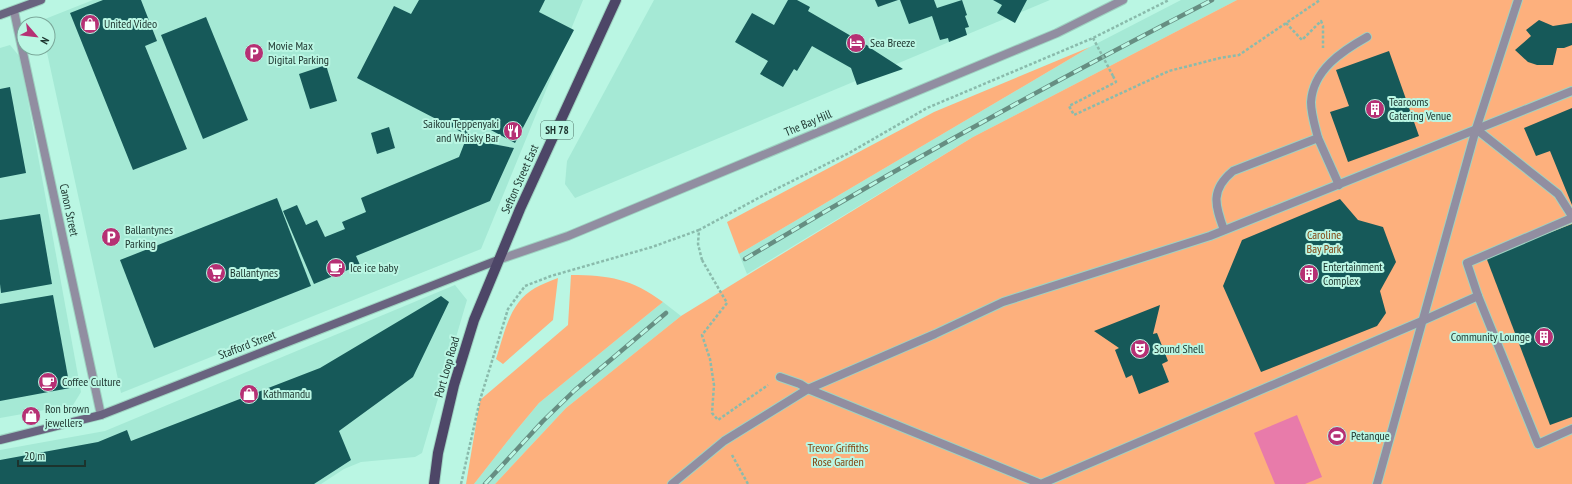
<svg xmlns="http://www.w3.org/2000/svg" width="1572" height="484" font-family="'PT Sans Narrow',sans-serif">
<rect width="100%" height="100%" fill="#baf6e3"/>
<!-- built -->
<g fill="#a5e9d5">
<polygon points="93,0 583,0 481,249 121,393 46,48 48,48 48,24 41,24 40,21"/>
<polygon points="654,0 1050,0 575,198 565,184 567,161"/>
<polygon points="1181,0 1237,0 973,137 747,274 739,254 1090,47"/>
<polygon points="10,45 20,57 81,392 73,405 0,418 0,48"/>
<polygon points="455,285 467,300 422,453 415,457 361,462 344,469 321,484 0,484 0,450 105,431"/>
<polygon points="663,302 681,316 566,408 495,484 474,484 514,433 539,403"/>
</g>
<!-- green -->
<g fill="#fdb07d">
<polygon points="1237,0 1572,0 1572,484 495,484 566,408 681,316 973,137"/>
<polygon points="1090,47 739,254 727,222 934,112"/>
<path d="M 571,275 C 609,275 632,279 663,302 L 539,403 L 514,433 L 474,484 L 466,484 L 480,400 L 568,325 Z"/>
<path d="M 558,278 L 553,320 L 503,364 L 496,359 C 505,332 509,303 535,288 C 542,284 550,281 558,278 Z"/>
</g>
<!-- water -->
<polygon fill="#e87baa" points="1297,415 1322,477 1305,484 1275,484 1254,433"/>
<!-- building -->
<g fill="#165959">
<polygon points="103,0 141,0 157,41 145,46 187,149 133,170 70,13"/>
<polygon points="419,0 545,0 539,12 574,30 515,143 474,121 467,135 357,78 394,6 411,14"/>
<polygon points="788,0 797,0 810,7 808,11 870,47 872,44 874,46 872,49 903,69 857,85 851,68 812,46 797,71 794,69 783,87 760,74 768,61 735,42 752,13 774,25"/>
<polygon points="875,0 898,0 878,7"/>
<polygon points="900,0 934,0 937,8 962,0 967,15 965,16 969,27 965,28 967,35 949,42 948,38 940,40 932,16 909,24"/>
<polygon points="993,0 1027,0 1015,23 997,13 1002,5"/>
<polygon points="206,17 248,120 203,139 161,35"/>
<polygon points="1539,20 1553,26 1572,23 1572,45 1564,48 1557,48 1553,65 1537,65 1528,62 1515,50 1531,36 1526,30"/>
<polygon points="1389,51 1419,136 1348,162 1330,112 1349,106 1336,70"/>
<polygon points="326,65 337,101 310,109 299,74"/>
<polygon points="10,87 26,173 0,178 0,89"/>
<polygon points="1572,108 1572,205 1550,151 1536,156 1524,128"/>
<polygon points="389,127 395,148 377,154 371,133"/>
<polygon points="466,139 514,148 490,201 356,256 360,265 314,284 283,211 297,205 306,225 317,220 325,237 345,229 342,222 366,212 361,198 459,157"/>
<polygon points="277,198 311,286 154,348 120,260"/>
<polygon points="1340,199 1358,220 1383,227 1396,262 1380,291 1386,313 1377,326 1261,372 1223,286 1242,240"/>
<polygon points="40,214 52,284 1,293 0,284 0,220"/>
<polygon points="1572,224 1572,417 1550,425 1486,257"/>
<polygon points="53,295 70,388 0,401 0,304"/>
<polygon points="441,296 449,302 413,377 339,431 351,460 314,484 0,484 0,460 98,442 127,430 131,441 320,368"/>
<polygon points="1160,305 1153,334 1157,333 1168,361 1162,364 1169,382 1139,394 1132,375 1126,378 1115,350 1119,348 1094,331"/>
</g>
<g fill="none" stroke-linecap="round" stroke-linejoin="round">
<defs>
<g id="lane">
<polyline points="1318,138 1339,185"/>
<path d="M 1224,230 C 1215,205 1210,190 1233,171 L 1318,138 C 1315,126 1311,114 1311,102 C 1313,70 1342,51 1367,37"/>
</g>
<g id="street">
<polyline points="14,11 101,415"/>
<polyline points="1476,129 1558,194 1572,216"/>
<polyline points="498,260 568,236 1057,33 1123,0"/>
<polyline points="1478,296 1467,263 1572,218"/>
<polyline points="780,377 800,384 808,389 1041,484 1422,321 1478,296 1538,444 1572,429"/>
<polyline points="672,484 724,441 808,389 935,334 1003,302 1210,236 1572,91"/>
<polyline points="1377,484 1476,129 1518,0"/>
</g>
<g id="secondary">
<polyline points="0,15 41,0"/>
<polyline points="0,440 101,415 498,260"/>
</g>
<polyline id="primary" points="434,484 438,453 454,385 474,320 520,209 616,0"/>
</defs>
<!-- lane casing -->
<use href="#lane" stroke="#9ed3c2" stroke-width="10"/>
<!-- street casing -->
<use href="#street" stroke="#9ed3c2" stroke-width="10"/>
<!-- secondary casing -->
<use href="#secondary" stroke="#9ed3c2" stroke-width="10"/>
<!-- primary casing -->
<use href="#primary" stroke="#9ed3c2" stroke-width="12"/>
<!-- path -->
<g stroke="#8abbac" stroke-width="2.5" stroke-dasharray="3 2" stroke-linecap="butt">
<polyline points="1286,23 1302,40 1321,21 1323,26 1323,48"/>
<polyline points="1113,76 1116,82 1069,106 1074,115 1169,71 1220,58 1239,55 1320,0"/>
<polyline points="702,260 698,244 699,230 764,195 849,153 927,108 1093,38 1169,0"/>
<polyline points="727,303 702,335 710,359 714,385 712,413 718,420 768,385"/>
<polyline points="732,455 748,484"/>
<polyline points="461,484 480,400 508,309 525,286 551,276 652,247 699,230"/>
</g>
<!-- lane -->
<use href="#lane" stroke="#918ea1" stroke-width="8"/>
<!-- street -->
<use href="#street" stroke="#918ea1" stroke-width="8"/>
<!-- secondary -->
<use href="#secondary" stroke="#69637f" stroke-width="8"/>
<!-- primary -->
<use href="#primary" stroke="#4d4667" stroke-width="10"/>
<defs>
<g id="rail">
<path d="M 745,259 C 898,167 1054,81 1212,0"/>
<polyline points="485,484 543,421 575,390 666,313"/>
</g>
</defs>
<!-- rail casing -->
<use href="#rail" stroke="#668e82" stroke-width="4.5"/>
<!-- rail -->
<use href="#rail" stroke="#baf6e3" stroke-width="3" stroke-dasharray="9" stroke-linecap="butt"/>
<!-- path-bridge -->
<g stroke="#8abbac" stroke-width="2.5" stroke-dasharray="3 2" stroke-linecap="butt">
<polyline points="1093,38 1113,76"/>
<polyline points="702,260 727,303"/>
</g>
</g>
<!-- icons -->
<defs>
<symbol id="shop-disc" viewBox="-11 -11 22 22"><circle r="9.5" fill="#b63074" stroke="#baf6e3"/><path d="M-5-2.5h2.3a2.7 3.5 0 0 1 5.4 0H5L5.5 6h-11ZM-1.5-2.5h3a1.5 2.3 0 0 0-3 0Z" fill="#fff"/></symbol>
<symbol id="hotel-disc" viewBox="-11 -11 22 22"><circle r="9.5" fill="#b63074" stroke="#baf6e3"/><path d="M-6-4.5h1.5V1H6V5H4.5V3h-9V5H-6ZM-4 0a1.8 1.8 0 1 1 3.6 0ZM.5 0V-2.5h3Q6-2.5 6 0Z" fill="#fff"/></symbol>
<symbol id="parking-disc" viewBox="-11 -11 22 22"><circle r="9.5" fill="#b63074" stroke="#baf6e3"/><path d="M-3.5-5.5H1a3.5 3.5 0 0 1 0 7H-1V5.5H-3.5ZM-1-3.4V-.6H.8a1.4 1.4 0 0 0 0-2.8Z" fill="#fff"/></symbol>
<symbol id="building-disc" viewBox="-11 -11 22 22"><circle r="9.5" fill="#b63074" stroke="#baf6e3"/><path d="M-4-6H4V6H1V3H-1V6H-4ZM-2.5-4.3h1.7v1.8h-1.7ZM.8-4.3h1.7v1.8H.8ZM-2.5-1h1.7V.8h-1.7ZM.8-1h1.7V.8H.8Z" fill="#fff"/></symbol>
<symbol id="restaurant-disc" viewBox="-11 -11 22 22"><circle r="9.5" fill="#b63074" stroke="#baf6e3"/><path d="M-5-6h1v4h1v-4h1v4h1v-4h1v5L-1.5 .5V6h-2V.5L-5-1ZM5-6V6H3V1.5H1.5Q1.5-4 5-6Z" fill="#fff"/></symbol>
<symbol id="cafe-disc" viewBox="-11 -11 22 22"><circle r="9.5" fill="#b63074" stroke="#baf6e3"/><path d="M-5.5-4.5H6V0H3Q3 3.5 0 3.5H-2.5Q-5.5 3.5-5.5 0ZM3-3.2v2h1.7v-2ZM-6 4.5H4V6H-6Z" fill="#fff"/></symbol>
<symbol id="supermarket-disc" viewBox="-11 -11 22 22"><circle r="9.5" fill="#b63074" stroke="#baf6e3"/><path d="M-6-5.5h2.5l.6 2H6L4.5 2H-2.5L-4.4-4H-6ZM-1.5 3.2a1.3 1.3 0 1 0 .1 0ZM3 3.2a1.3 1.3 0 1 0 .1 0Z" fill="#fff"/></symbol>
<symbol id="theatre-disc" viewBox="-11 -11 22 22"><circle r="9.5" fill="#b63074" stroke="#baf6e3"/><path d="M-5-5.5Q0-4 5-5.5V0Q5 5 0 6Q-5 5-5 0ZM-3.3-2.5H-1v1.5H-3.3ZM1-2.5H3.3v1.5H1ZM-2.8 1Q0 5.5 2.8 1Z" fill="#fff"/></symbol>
<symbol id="stadium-disc" viewBox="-11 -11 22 22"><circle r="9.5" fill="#b63074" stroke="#baf6e3"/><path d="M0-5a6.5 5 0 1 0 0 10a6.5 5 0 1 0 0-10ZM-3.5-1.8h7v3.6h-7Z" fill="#fff"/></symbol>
</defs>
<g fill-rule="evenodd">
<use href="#shop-disc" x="79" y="13" width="22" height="22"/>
<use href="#hotel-disc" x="845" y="32" width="22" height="22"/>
<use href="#parking-disc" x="243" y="42" width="22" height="22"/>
<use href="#building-disc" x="1364" y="98" width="22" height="22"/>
<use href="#restaurant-disc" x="502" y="120" width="22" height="22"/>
<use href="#parking-disc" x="100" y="226" width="22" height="22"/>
<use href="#cafe-disc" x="325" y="257" width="22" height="22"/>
<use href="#supermarket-disc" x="205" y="262" width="22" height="22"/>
<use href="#building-disc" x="1298" y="263" width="22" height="22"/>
<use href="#building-disc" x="1533" y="326" width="22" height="22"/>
<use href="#theatre-disc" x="1129" y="338" width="22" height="22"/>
<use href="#cafe-disc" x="37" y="371" width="22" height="22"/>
<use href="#shop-disc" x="238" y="383" width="22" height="22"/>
<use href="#shop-disc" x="20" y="405" width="22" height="22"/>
<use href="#stadium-disc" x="1326" y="425" width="22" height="22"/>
</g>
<g text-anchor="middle" stroke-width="4" stroke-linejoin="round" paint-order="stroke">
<!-- shield labels -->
<rect fill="#baf6e3" stroke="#4b6e64" stroke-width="1" x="541" y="121" width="32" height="18" rx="3"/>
<g font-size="11" font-weight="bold" fill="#1c332d">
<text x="557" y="134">SH 78</text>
</g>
<!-- poi labels -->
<g font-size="12" fill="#1c332d" stroke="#baf6e3" text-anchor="start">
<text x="104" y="28">United Video</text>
<text x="870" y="47">Sea Breeze</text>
<text x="268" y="50">Movie Max<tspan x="268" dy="14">Digital Parking</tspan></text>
<text x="1389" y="106">Tearooms<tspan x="1389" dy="14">Catering Venue</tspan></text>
<text x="499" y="128" text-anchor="end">Saikou Teppenyaki<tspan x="499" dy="14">and Whisky Bar</tspan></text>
<text x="125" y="234">Ballantynes<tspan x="125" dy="14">Parking</tspan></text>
<text x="1323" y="271">Entertainment<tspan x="1323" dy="14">Complex</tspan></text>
<text x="350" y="272">Ice ice baby</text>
<text x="230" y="277">Ballantynes</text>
<text x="1530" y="341" text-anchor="end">Community Lounge</text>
<text x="1154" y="353">Sound Shell</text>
<text x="62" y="386">Coffee Culture</text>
<text x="263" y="398">Kathmandu</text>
<text x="45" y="413">Ron brown<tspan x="45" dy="14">jewellers</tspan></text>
<text x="1351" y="440">Petanque</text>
</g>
<!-- street labels -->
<g font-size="12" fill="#1c332d" stroke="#baf6e3">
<text transform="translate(808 123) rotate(-23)" y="4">The Bay Hill</text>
<text transform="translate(520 179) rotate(-66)" y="4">Sefton Street East</text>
<text transform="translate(69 210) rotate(78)" y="4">Canon Street</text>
<text transform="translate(247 345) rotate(-21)" y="4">Stafford Street</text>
<text transform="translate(447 367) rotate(-74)" y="4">Port Loop Road</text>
</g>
<!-- park labels -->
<g font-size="12" fill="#834512" stroke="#baf6e3">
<text x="1324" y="239">Caroline<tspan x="1324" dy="14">Bay Park</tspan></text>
<text x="838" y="452">Trevor Griffiths<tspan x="838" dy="14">Rose Garden</tspan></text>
</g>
</g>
<!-- north arrow -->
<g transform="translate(36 36) rotate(118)"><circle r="19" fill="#baf6e3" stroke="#7ba89a"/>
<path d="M0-3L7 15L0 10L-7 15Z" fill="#b63074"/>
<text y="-6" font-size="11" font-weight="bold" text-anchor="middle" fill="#1c332d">N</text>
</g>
<!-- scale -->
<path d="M18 460v6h67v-6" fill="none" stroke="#1c332d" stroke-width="2"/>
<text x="24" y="460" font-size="12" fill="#1c332d" stroke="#baf6e3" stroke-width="3" paint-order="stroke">20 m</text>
</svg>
